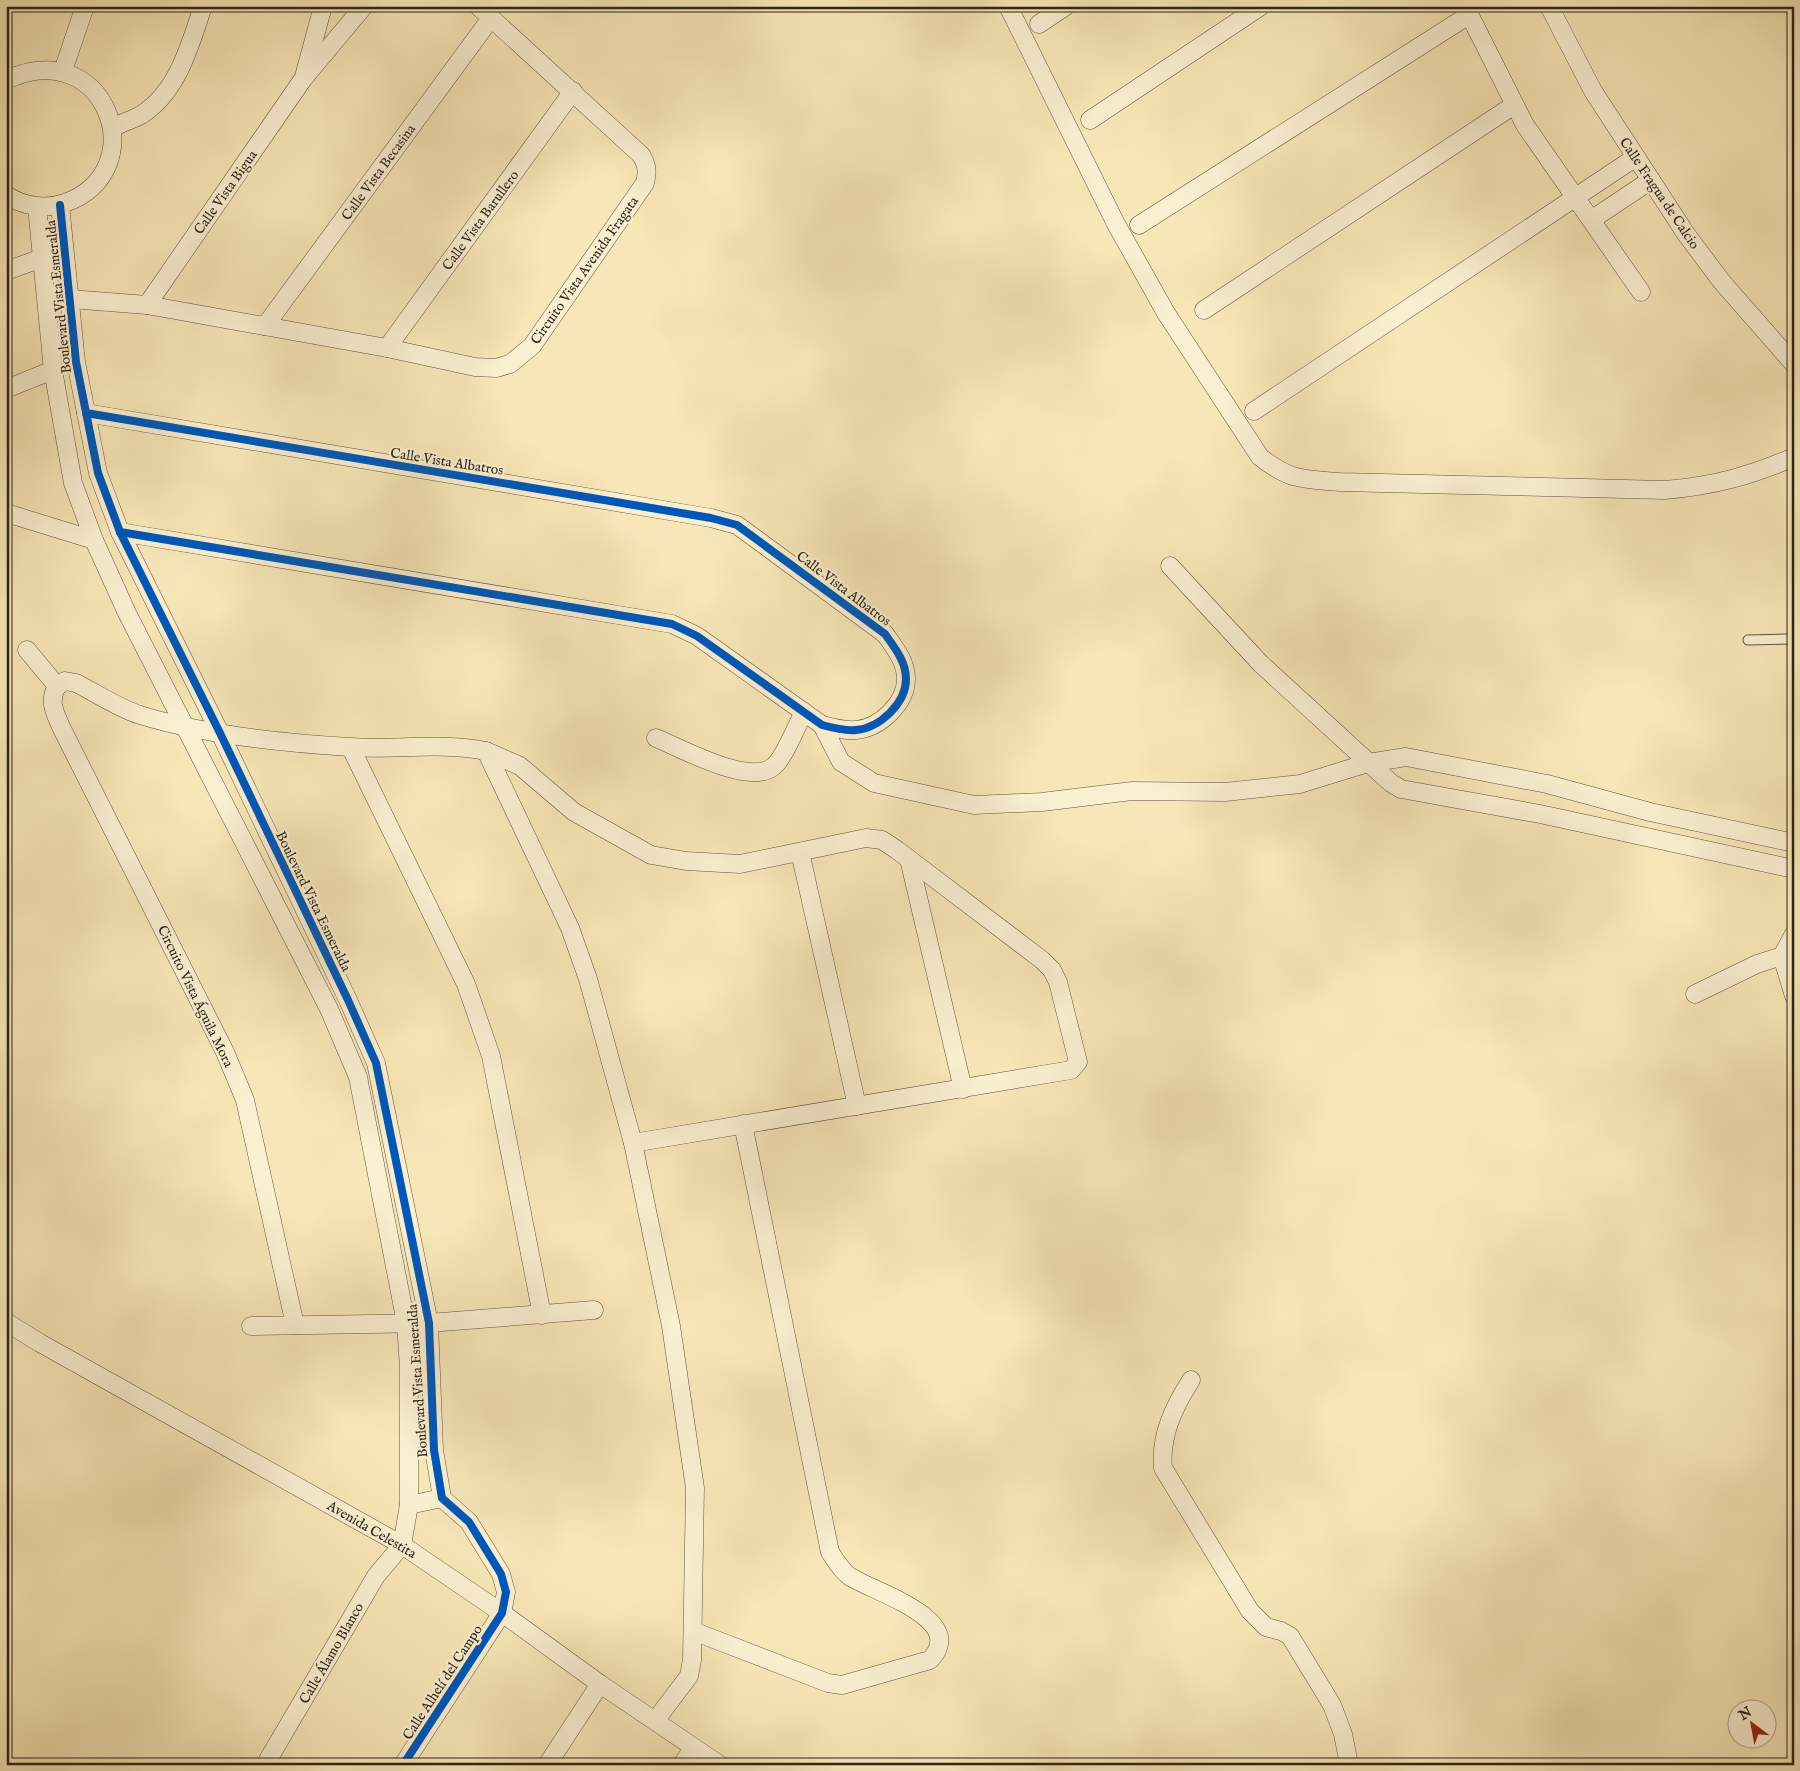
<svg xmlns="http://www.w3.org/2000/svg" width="1800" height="1771" font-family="'IM FELL English',serif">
<rect width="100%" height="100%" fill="#f7e6b7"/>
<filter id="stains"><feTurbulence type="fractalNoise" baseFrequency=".004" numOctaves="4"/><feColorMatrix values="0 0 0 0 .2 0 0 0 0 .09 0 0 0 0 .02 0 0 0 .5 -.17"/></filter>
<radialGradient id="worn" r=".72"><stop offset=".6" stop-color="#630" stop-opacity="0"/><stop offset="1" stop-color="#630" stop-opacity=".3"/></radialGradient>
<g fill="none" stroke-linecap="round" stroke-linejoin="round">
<defs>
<polyline id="lane" points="1748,640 1794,639"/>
<g id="street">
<path d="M 1008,6 L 1116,224 L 1166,313 L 1260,457 C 1291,481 1303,479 1340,482 L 1665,490 C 1713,486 1750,476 1794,457"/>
<polyline points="1465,6 1525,125 1641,292"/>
<polyline points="1549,6 1593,91 1686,234 1722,282 1794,364"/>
<polyline points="1039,24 1066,6"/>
<polyline points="63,71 85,6"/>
<polyline points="305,73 323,6"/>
<path d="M 6,80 C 105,33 156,170 65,203 C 45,210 23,206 6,195"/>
<polyline points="1090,120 1261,6"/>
<path d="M 112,128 C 121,123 132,120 141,115 C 178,92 190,45 203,6"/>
<polyline points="60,205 76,362 98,473 120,532 220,733 348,1000 376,1063 429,1323 434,1450 442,1498 469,1522 501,1574 506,1592 502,1613 403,1765"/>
<polyline points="37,207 53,370 73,483 94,540 127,613 329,1009 358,1077 406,1323 409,1368 409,1505 402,1545 376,1576 265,1765"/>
<polyline points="1591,220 1651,180"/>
<polyline points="1139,225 1469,15"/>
<polyline points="6,271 42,258"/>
<path d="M 70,299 L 147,305 L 387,348 L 475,367 L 496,368 L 510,364 L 532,346 L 645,183 C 648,171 647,165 641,155 L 478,6"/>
<polyline points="147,305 303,79 364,6"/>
<polyline points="1204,310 1514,105"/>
<polyline points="265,326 491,18"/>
<polyline points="387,348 573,91"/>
<polyline points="6,389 53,370"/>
<polyline points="1254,411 1636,157"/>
<path d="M 86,413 L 711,518 L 737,525 L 885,634 C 894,647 906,661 906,679 C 906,703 880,728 856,730 C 845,731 833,728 822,725 L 697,636 L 672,624 L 120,532"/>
<polyline points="6,513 94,540"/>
<polyline points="1170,566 1261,664 1391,783 1401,789 1540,814 1794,869"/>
<path d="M 27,650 L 57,686 L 65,681 L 76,683 C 96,693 118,708 140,715 C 205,735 282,743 350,747 C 395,750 442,742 486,751 L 570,928 L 588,979 L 633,1143 L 671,1326 L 695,1488 L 692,1660 L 689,1676 L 655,1721"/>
<path d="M 57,686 C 48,702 55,712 61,727 L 225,1052 L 245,1100 L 295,1325"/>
<polyline points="822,725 841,762 874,783 974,805 1042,802 1132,791 1225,792 1300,784 1368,763 1406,757 1547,784 1650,812 1794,843"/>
<path d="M 656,738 C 683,749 751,787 774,766 C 784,758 797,725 804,712"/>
<polyline points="351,748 466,984 491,1056 542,1315"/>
<polyline points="486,751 520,766 574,812 651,855 686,861 740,864 866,838 882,840 897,850 1042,960 1052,970 1058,982 1078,1062 1071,1070 633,1143"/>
<polyline points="800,852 857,1106"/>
<polyline points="909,859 963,1089"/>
<polyline points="1794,934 1782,956 1794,996"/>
<polyline points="1695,994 1757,964 1782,956"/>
<polyline points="6,1322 40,1343 402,1545 502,1613 600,1684 720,1765"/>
<polyline points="251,1326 429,1323 594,1310"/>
<path d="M 1191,1380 C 1174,1407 1160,1435 1163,1468 L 1250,1611 L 1266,1627 L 1281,1631 L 1290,1636 L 1332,1705 L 1343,1734 L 1349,1765"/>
<polyline points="409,1505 442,1498"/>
<path d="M 693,1631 L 828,1683 L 842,1685 L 930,1660 C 969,1619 875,1593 849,1576 C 841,1570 835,1560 830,1552 L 743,1124"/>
<polyline points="547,1765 600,1684"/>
<polyline points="682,1765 693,1748"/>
</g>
</defs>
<!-- lane casing -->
<use href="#lane" stroke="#5f5441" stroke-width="11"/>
<!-- street casing -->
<use href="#street" stroke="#5f5441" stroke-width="19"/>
<!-- lane -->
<use href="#lane" stroke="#faefd0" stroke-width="9"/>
<!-- street -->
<use href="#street" stroke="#faefd0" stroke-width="18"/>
<defs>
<g id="cycleway">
<polyline points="60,205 76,362 98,473 120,532 220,733 348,1000 376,1063 429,1323 434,1450 442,1498 469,1522 501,1574 506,1592 502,1613 403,1765"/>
<path d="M 86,413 L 711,518 L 737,525 L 885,634 C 894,647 906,661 906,679 C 906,703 880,728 856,730 C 845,731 833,728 822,725 L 697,636 L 672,624 L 120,532"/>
</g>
</defs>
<!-- cycleway casing -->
<use href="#cycleway" stroke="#faefd0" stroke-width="11"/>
<!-- cycleway -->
<use href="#cycleway" stroke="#0057b8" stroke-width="8"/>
</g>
<g text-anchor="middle" stroke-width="4.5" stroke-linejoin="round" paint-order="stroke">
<!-- street labels -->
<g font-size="14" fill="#2c241a" stroke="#faefd0">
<text transform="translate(378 172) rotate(-54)" y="5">Calle Vista Becasina</text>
<text transform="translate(225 192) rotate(-55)" y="5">Calle Vista Bigua</text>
<text transform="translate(1660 193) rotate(56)" y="5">Calle Fragua de Calcio</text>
<text transform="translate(480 220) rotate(-54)" y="5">Calle Vista Barullero</text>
<text transform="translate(584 270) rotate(-55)" y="5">Circuito Vista Avenida Fragata</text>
<text transform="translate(58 297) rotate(-96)" y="5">Boulevard Vista Esmeralda</text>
<text transform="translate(447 461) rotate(9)" y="5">Calle Vista Albatros</text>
<text transform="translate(844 588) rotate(37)" y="5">Calle Vista Albatros</text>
<text transform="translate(314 901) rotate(64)" y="5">Boulevard Vista Esmeralda</text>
<text transform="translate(196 996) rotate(64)" y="5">Circuito Vista Águila Mora</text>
<text transform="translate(417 1381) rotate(-94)" y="5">Boulevard Vista Esmeralda</text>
<text transform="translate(372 1529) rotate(30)" y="5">Avenida Celestita</text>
<text transform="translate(331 1653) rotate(-60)" y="5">Calle Álamo Blanco</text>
<text transform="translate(442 1682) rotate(-57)" y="5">Calle Alhelí del Campo</text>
</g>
</g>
<!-- margin -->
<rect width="1800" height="1771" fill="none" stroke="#f7e6b7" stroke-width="25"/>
<rect x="8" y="8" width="1785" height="1756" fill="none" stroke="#2c241a" stroke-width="2.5"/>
<rect x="12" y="12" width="1775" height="1746" fill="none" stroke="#2c241a"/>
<!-- north arrow -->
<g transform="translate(1752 1724) rotate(328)"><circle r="24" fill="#faefd0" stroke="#a89e87"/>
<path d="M0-4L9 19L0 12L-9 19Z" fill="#8f2418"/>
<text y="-8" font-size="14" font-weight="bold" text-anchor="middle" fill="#2c241a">N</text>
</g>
<rect width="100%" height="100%" filter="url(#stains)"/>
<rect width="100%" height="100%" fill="url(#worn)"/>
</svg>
